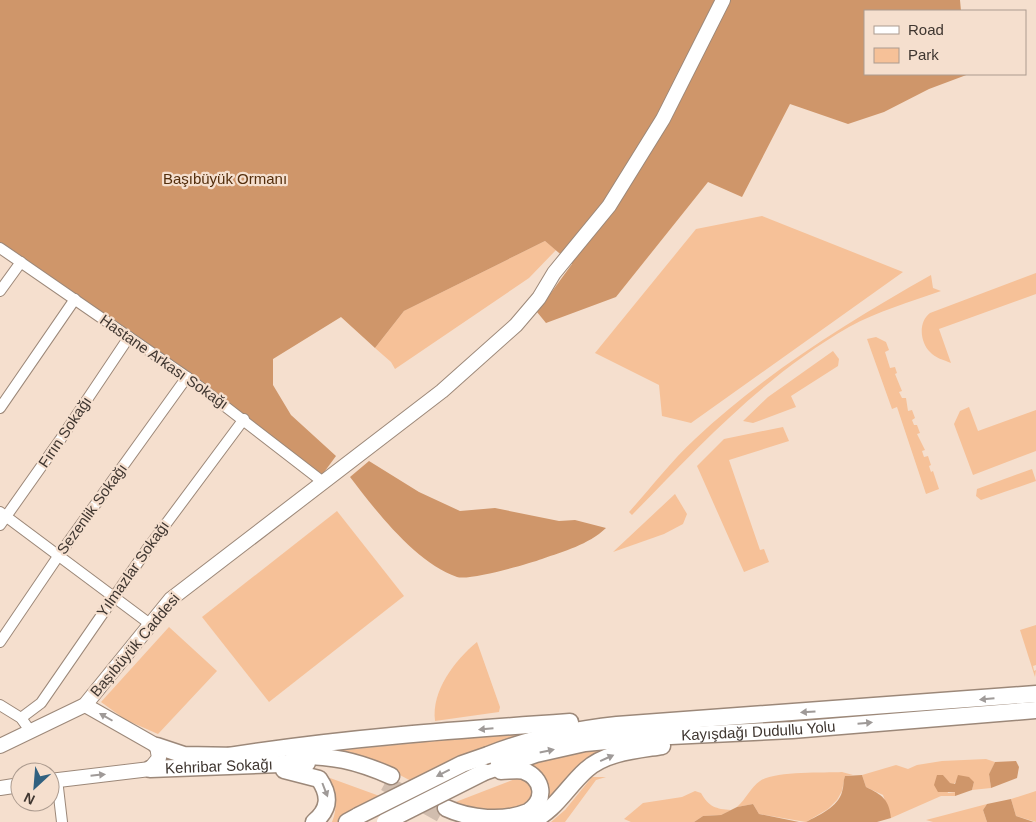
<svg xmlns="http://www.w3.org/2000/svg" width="1036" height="822" font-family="Helvetica,sans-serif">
<rect width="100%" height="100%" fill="#f5dfce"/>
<!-- green -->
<g fill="#f6c198">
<polygon points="762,216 903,272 691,423 662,416 659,385 595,353 696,229"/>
<polygon points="545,241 556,250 529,278 395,369 391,362 375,348 404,311"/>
<path d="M 1036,273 L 1036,294 L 939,329 L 951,363 C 944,360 935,358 930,352 C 920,342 918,322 930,313 Z"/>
<path d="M 931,275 L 933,288 L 941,291 C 910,302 878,311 849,327 C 765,375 699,446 632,515 L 629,512 C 651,488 671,461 695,439 C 765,373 848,322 931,275 Z"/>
<polygon points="876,337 886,342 889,350 885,352 890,368 895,367 897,373 895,374 902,391 899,392 902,398 906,398 908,411 912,410 915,418 912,420 914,425 917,425 920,433 917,434 925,450 922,451 924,457 928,456 931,465 929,466 931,472 933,471 939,489 926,494 897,407 892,409 867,339"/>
<polygon points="833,351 839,359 838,366 791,396 796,407 753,423 743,421 768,397"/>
<polygon points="969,407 978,431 1036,410 1036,451 973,475 954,424 960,411"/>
<polygon points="783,427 789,441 729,460 760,550 764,549 769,562 744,572 697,466 724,439"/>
<polygon points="1032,469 1036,481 981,500 976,496 977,489"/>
<polygon points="675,494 687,514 683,524 664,534 613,552"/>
<polygon points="337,511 404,596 269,702 202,617"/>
<polygon points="1036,625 1036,665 1033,666 1034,671 1036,670 1035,677 1020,630"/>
<polygon points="169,627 217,671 158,734 126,720 101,702"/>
<path d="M 477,642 L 500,707 L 499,712 L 435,721 C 431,691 455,660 477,642 Z"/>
<polygon points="542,730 413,782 398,774 335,751"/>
<path d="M 612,749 L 537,814 C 540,795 551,775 530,764 L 585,752 Z"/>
<polygon points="986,759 995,762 989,774 991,788 972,790 974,782 957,780 954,784 949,783 943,775 948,793 956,792 955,796 941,796 891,818 883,795 866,787 862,775 896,765 908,769 917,765 942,761"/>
<path d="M 842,772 L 853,775 L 845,776 L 842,791 L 837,800 L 828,809 L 806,822 L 759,814 L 753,804 L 737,807 C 746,799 751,787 760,781 C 774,771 823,773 842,772 Z"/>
<polygon points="592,777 606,777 596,780 565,822 551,822 565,810"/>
<path d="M 330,778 L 385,798 L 339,822 L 332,822 C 338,808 336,795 328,782 Z"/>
<path d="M 515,779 C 529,779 531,784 535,797 L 522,810 L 481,815 L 453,803 Z"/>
<path d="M 695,791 L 701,793 C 709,807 716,809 731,810 L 721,815 L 703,816 L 694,822 L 631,822 L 624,819 L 643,803 L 682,797 Z"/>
<polygon points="1036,791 1036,822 1016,816 1011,799"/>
<polygon points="987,804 983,810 987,822 933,822 926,820"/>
</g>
<!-- forest -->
<g fill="#cf966a">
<polygon points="0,0 960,0 961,11 865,11 865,74 969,74 929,89 884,112 848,124 790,104 742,197 708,182 616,297 546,323 537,312 572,264 545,241 404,311 375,348 341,317 273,359 273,385 291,415 336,456 322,475 189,373 0,243"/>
<path d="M 369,461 L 419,492 L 460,511 L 495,508 L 559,521 L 575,520 L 606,528 C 588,545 564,551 542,559 C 528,564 469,581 457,577 C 416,563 375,510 350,477 Z"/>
<polygon points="1016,761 1019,767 1017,778 991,788 989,774 995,762"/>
<path d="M 862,775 L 866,787 C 882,795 889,799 891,818 L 877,822 L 806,822 C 819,815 838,807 842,792 C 844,786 843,781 845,776 Z"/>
<polygon points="937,775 943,775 950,783 955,784 958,775 969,777 974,782 972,790 955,796 955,792 938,792 934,785"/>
<polygon points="1011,799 1016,816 1034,822 987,822 983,810 987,804"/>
<polygon points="753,804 759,814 799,822 694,822 703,816 721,815 737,807"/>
</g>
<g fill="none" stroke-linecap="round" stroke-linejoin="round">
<!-- primary-tunnel -->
<polyline stroke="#d1bdae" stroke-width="16" stroke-dasharray="16 8" stroke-linecap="butt" points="385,783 442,815"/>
<defs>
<g id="minor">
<polyline points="0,248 187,377 323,482"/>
<polyline points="0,291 21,262"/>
<polyline points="0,408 75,299"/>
<polyline points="0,512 150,624"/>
<polyline points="0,525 60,440 129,337"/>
<polyline points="0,642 59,555 187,377"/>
<polyline points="0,705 21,718 31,732"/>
<polyline points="21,718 41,703 148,548 244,419"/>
<polyline points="57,779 62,822"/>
</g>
<g id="secondary">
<polyline points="0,746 85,705 171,599 442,391 516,325 539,298 554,273 609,206 663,119 723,0"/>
<polyline points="50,781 150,769 159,758 157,746 85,705"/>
<polyline points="0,788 20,785"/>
</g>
<g id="primary">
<polyline points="157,746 184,755 239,756"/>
<path d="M 488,755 C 530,738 572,730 617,725 L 1036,694"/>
<path d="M 229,756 C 342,738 456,730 570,722"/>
<path d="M 294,756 C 331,755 357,761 391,776"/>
<path id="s1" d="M 150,769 L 307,763"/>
<path d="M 284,770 L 319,779 C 330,795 330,809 314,822"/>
<path id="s2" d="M 484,772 L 536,754 L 585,743 L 650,737 L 792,730 L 1036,710"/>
<path d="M 446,808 C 470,819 504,822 528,812 C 547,800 543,778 524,771 C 518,769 508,771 501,771"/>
<polyline points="347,822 358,816"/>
<path d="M 530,822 C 556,810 566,788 586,770 C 606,752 637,750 662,746"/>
</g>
</defs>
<!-- minor casing -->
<use href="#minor" stroke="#9c8879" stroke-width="12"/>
<!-- secondary casing -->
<use href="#secondary" stroke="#9c8879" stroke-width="16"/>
<!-- primary casing -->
<use href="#primary" stroke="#9c8879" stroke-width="19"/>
<!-- minor -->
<use href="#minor" stroke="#fff" stroke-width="10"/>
<!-- secondary -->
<use href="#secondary" stroke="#fff" stroke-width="14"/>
<!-- primary -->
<use href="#primary" stroke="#fff" stroke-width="16"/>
<defs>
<g id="primary-bridge">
<polyline points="358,816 462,764 488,755"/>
<polyline points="385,822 484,772"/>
</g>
</defs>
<!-- primary-bridge casing -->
<use href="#primary-bridge" stroke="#9c8879" stroke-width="19" stroke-linecap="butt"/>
<!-- primary-bridge -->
<use href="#primary-bridge" stroke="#fff" stroke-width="16"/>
</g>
<!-- one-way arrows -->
<defs><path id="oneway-solid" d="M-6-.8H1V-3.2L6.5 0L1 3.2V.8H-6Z" transform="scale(1.25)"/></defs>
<g fill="#9f9a98">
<use href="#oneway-solid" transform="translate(987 699) rotate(175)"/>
<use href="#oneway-solid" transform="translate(808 712) rotate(176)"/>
<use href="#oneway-solid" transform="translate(106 717) rotate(-150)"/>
<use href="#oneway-solid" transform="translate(865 723) rotate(-5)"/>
<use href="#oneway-solid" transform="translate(486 729) rotate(175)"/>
<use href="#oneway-solid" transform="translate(547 751) rotate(-12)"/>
<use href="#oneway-solid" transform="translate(607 758) rotate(-24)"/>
<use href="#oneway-solid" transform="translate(443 773) rotate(153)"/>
<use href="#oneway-solid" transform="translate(98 775) rotate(-6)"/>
<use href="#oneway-solid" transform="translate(325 790) rotate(69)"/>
</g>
<g text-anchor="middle" stroke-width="4.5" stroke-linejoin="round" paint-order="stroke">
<!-- park labels -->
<g font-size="15" fill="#542e0c" stroke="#f5dfce">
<text x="225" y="184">Başıbüyük Ormanı</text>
</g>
<!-- street labels -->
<g font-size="15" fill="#3f3630" stroke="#f5dfce">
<text transform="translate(164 362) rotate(35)" y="5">Hastane Arkası Sokağı</text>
<text transform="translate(65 432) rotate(-56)" y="5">Fırın Sokağı</text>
<text transform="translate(92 509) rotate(-54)" y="5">Sezenlik Sokağı</text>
<text transform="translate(133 569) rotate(-55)" y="5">Yılmazlar Sokağı</text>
<text transform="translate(135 645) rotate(-50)" y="5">Başıbüyük Caddesi</text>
<text dy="5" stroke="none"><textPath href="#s2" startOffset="279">Kayışdağı Dudullu Yolu</textPath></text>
<text dy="5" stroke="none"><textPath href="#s1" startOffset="69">Kehribar Sokağı</textPath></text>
</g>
</g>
<!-- legend -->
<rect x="864" y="10" width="162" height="65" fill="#f5dfce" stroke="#ac9b8f"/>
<rect x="874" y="26" width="25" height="8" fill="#ffffff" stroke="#ac9b8f"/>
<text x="908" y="35" font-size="15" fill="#3f3630">Road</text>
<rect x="874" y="48" width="25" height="15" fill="#f6c198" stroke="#ac9b8f"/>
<text x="908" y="60" font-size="15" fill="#3f3630">Park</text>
<!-- north arrow -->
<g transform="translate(35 787) rotate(206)"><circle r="24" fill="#f5dfce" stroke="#ac9b8f"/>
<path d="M0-4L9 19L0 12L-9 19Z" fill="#316180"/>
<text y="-8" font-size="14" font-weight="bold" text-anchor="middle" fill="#3f3630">N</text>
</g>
</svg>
